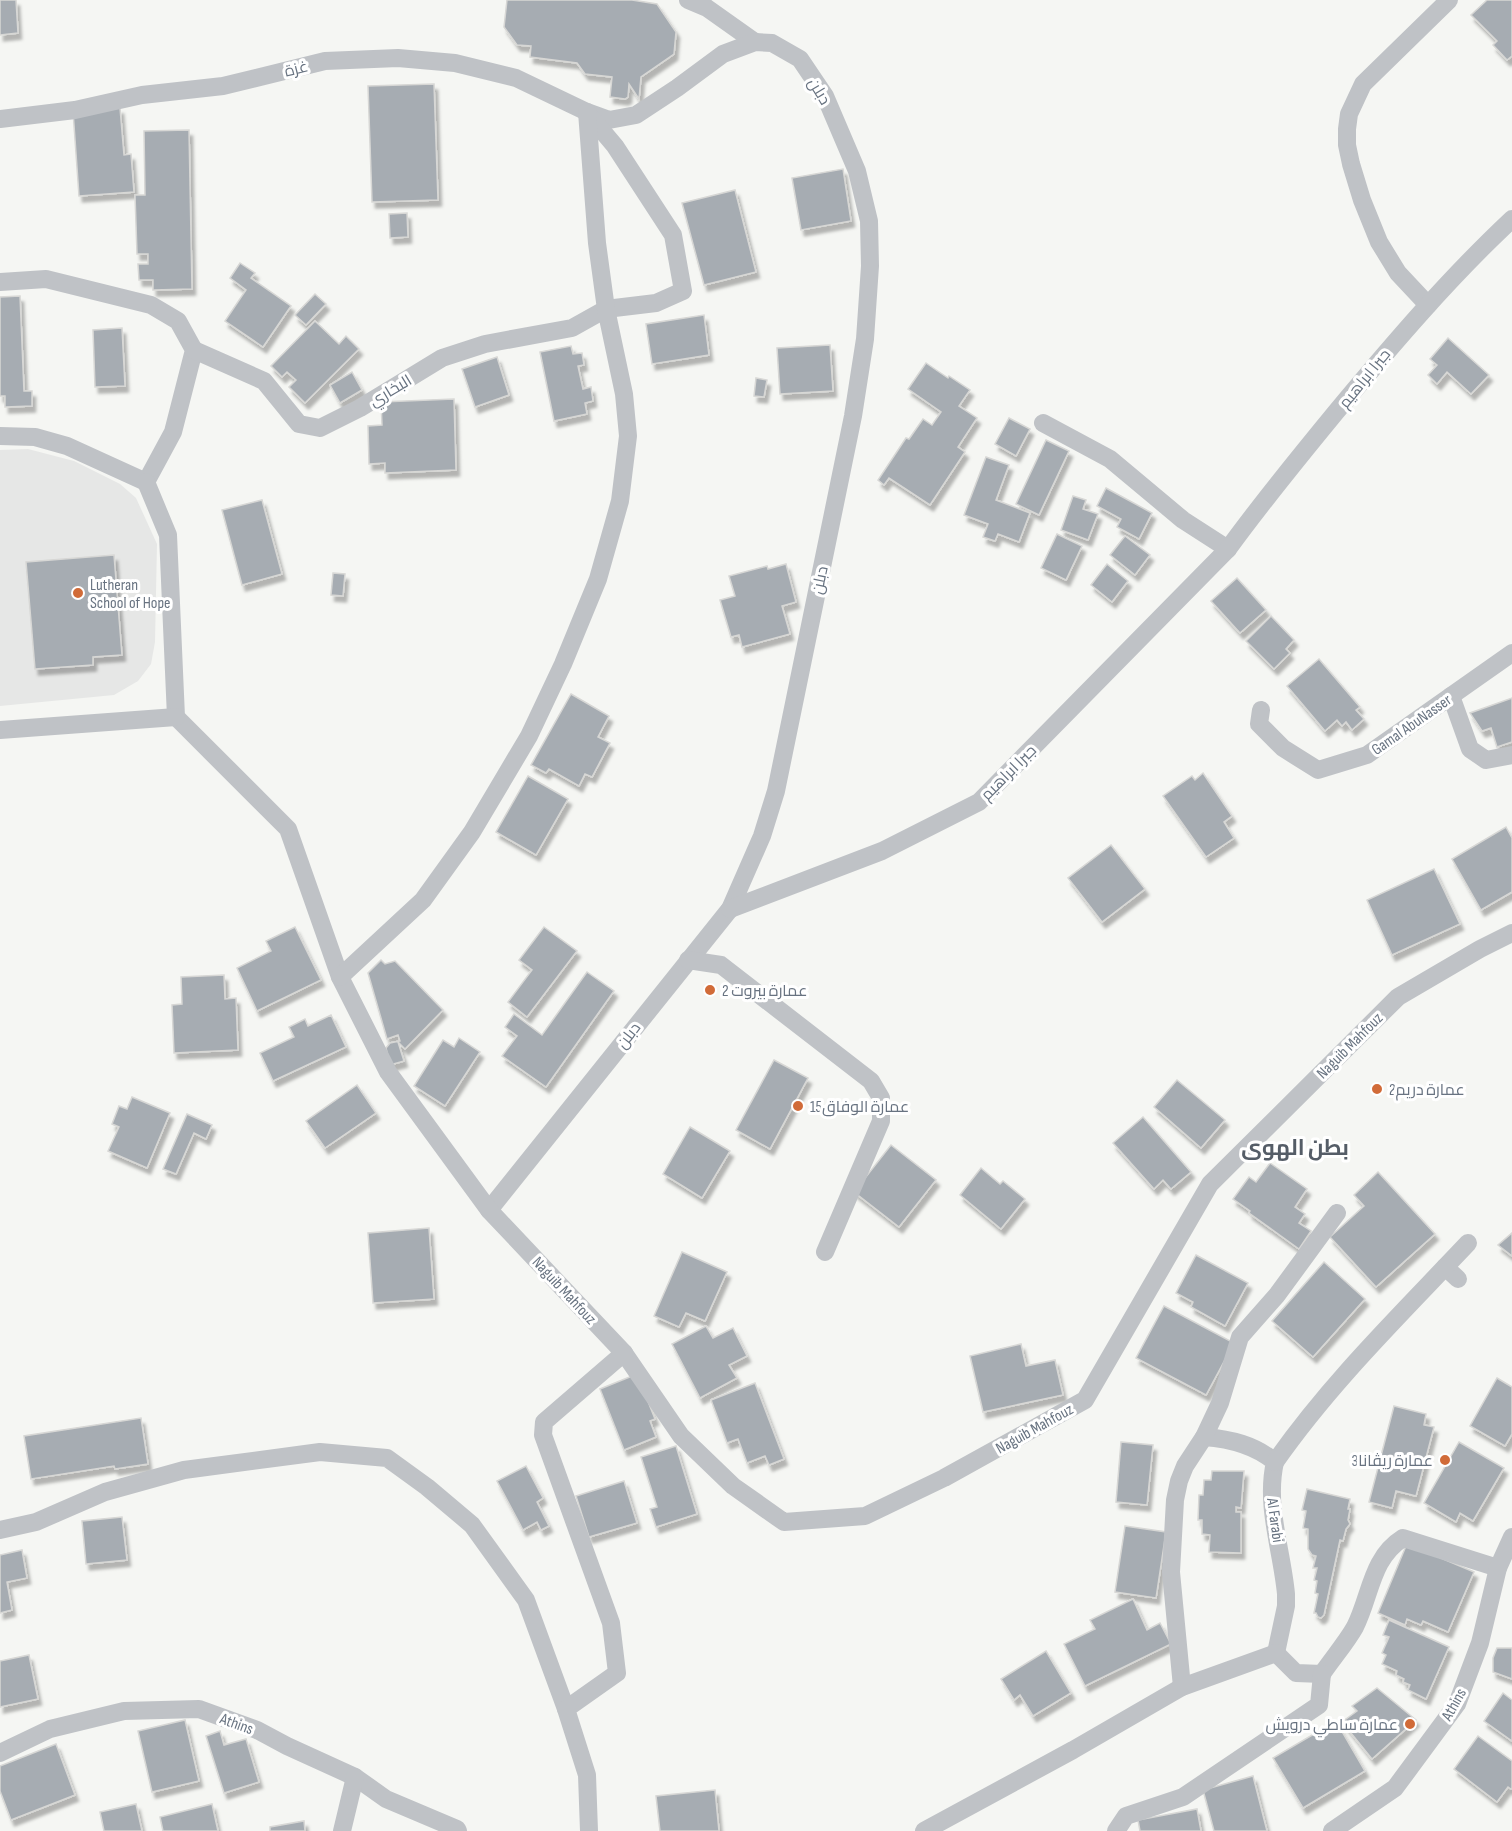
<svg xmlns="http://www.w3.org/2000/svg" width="1512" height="1831" font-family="'Sofia Sans Condensed',Cairo,sans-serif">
<defs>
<filter id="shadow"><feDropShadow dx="3.5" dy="6" stdDeviation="1.5" flood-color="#0004"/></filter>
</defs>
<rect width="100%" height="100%" fill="#f5f6f3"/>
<!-- built -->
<polygon fill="#e6e7e6" points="28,449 74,461 120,484 136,498 157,544 155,642 151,664 138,681 114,695 0,706 0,450"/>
<!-- building -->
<g fill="#a6acb2" stroke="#d7d7d5" stroke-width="1.5" filter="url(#shadow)">
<polygon points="0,0 16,0 18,33 0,35"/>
<polygon points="507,0 632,0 657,4 676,32 674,54 641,77 639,99 629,84 628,97 625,99 610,97 612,77 585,74 577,63 530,57 531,46 517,45 504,27"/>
<polygon points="1487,0 1512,0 1512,56 1507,60 1493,45 1497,41 1471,15"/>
<polygon points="434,84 438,200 372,202 368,86"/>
<polygon points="120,108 124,155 131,154 134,192 79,196 73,111"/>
<polygon points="189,130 192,289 153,290 153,280 139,280 138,264 148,264 148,254 137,254 135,195 145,195 144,131"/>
<polygon points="843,169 851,221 801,230 792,178"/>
<polygon points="735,190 756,272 704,285 682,203"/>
<polygon points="407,213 408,237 390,238 389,214"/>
<polygon points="240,263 255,273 251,278 291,306 263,347 225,321 246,290 230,278"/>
<polygon points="315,294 326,304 306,325 295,315"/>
<polygon points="20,296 24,391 32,391 32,406 5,407 5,396 0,396 0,297"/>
<polygon points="704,315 709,355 652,364 646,324"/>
<polygon points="315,321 339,344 346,336 359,349 305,403 289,387 296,380 287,372 282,377 271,366"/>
<polygon points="122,328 125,386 95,387 93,330"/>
<polygon points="1448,338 1489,375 1471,394 1447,372 1437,384 1428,375 1437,365 1430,359"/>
<polygon points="830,345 833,391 780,394 777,348"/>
<polygon points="571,346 573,354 582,353 584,365 578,366 583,389 591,387 593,401 585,403 587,414 554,421 540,352"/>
<polygon points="497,357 509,395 475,407 462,369"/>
<polygon points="926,363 948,378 949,376 970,390 959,406 977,418 958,447 965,452 930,505 889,478 884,485 878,480 906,438 909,439 923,419 932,425 941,412 908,389"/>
<polygon points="352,372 362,390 340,403 330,385"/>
<polygon points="756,378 767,380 764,397 754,396"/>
<polygon points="454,399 456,470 385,473 385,463 369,464 368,426 382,425 381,402"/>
<polygon points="1009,418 1030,429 1016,456 995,444"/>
<polygon points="1046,440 1069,451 1039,515 1016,504"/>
<polygon points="986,457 1009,465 996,500 1030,513 1019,542 998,534 995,541 983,537 988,524 964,515"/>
<polygon points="1106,488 1152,513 1139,539 1117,527 1121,519 1097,506"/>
<polygon points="1073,496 1086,500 1083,509 1098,514 1088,540 1061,530"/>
<polygon points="262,500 282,574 242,585 222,510"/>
<polygon points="1057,534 1082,546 1066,580 1041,568"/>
<polygon points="1125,536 1150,555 1135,575 1110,555"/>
<polygon points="114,555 122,655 93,657 93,665 35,669 26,562"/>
<polygon points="786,564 796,602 782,606 790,634 742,647 739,635 731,637 720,600 735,596 729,576 767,566 768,569"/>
<polygon points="1107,564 1128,581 1112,602 1091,585"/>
<polygon points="333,573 345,574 343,596 331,595"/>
<polygon points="1237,578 1266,610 1240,633 1211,601"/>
<polygon points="1271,616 1294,640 1286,649 1290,653 1274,669 1246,641"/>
<polygon points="1319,659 1360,707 1356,710 1364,719 1352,730 1346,722 1342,726 1337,720 1325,731 1287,686"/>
<polygon points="571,694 609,716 598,737 610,743 592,777 585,774 579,786 549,769 546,773 531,765"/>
<polygon points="1512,698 1512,742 1497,747 1491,728 1482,731 1470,713"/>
<polygon points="1203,773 1232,816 1224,822 1234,838 1206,857 1163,796 1192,776 1195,780"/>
<polygon points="528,776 568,799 536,855 496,832"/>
<polygon points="1506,827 1512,838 1512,892 1481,910 1452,859"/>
<polygon points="1111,845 1145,889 1102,922 1068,878"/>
<polygon points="1434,869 1460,924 1392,955 1367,900"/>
<polygon points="295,927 321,980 257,1011 237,968 271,951 266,941"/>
<polygon points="544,927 577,951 527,1017 508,1002 532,970 519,960"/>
<polygon points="381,960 385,964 395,961 443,1010 405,1049 398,1042 404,1061 390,1065 386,1048 390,1043 400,1041 398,1035 387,1039 368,973"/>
<polygon points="587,972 614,991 546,1087 502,1056 517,1036 505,1027 514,1014 542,1035"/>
<polygon points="224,975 225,999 236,998 238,1050 174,1053 172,1005 182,1004 181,977"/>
<polygon points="331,1015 346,1047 273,1081 260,1053 294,1037 289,1027 305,1019 308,1026"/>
<polygon points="459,1038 480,1052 445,1106 414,1086 443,1040 454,1047"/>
<polygon points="774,1060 808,1078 770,1149 736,1130"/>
<polygon points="1177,1080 1225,1120 1201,1148 1154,1107"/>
<polygon points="357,1085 376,1113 325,1148 306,1121"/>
<polygon points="132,1097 170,1113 147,1168 108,1151 119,1127 112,1124 119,1106 127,1109"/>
<polygon points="187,1114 212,1125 206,1139 194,1133 176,1174 163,1169"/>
<polygon points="1143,1117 1191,1172 1171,1189 1163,1180 1154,1189 1113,1143"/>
<polygon points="690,1127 730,1151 702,1198 663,1174"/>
<polygon points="891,1145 936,1180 899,1227 854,1192"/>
<polygon points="1270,1163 1307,1189 1295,1207 1305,1214 1299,1223 1311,1231 1299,1249 1249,1213 1250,1211 1233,1199 1249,1177 1256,1182"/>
<polygon points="981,1168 1000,1184 1003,1181 1025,1199 1001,1229 960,1195"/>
<polygon points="1378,1172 1435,1234 1376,1287 1330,1237 1364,1206 1354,1195"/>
<polygon points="429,1228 434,1299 373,1303 368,1233"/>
<polygon points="1512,1233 1512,1256 1498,1245"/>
<polygon points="682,1252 727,1272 705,1321 686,1313 679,1327 654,1316"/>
<polygon points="1196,1255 1248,1283 1225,1326 1191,1307 1193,1302 1176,1293"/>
<polygon points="1324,1262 1365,1299 1313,1357 1272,1321"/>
<polygon points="1164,1306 1234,1343 1206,1395 1136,1358"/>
<polygon points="706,1326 713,1338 733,1328 747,1356 729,1365 737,1378 700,1398 672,1344"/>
<polygon points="1021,1344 1026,1366 1055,1360 1063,1395 983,1412 970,1356"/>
<polygon points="637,1374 655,1419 650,1421 656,1437 624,1450 600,1389"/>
<polygon points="1497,1378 1512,1387 1512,1434 1505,1446 1470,1426"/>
<polygon points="755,1383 784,1459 769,1465 765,1456 747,1463 738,1439 727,1443 711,1400"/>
<polygon points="1394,1406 1426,1414 1424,1425 1434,1427 1416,1496 1396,1491 1392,1508 1369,1502"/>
<polygon points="141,1418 148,1464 115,1469 114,1466 31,1479 24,1436"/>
<polygon points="1121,1442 1153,1445 1147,1505 1116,1502"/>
<polygon points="1459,1442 1504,1468 1473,1521 1460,1513 1456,1522 1424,1503"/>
<polygon points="676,1446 697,1514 656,1527 650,1509 657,1507 641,1457"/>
<polygon points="526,1466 543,1498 537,1502 549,1526 541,1530 537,1522 523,1530 497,1481"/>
<polygon points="1212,1471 1244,1471 1241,1508 1236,1507 1236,1512 1241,1512 1241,1553 1209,1552 1210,1535 1202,1534 1202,1520 1198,1520 1199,1495 1203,1495 1204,1480 1211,1480"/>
<polygon points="624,1481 637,1523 589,1537 576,1496"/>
<polygon points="1307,1489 1350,1499 1348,1509 1350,1509 1348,1520 1350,1524 1346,1529 1343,1541 1340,1540 1324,1615 1321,1618 1318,1617 1316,1613 1314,1613 1318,1594 1315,1593 1317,1581 1314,1580 1317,1568 1313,1568 1316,1556 1312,1555 1308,1549 1308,1529 1303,1528 1306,1511 1302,1510"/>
<polygon points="122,1517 127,1560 86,1564 82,1521"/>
<polygon points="1125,1526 1166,1532 1156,1598 1115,1592"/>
<polygon points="1406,1546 1415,1547 1474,1572 1448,1632 1423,1621 1421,1625 1407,1619 1405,1625 1378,1613"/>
<polygon points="22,1550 27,1578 7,1582 12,1610 0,1613 0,1555"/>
<polygon points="1133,1599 1147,1630 1160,1623 1171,1644 1085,1686 1064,1644 1095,1629 1090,1620"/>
<polygon points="1389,1620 1449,1647 1426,1699 1408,1690 1410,1685 1403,1682 1404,1679 1396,1675 1397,1671 1382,1664 1386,1655 1382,1653 1389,1637 1383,1635"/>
<polygon points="1497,1648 1512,1648 1512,1679 1493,1672 1493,1658"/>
<polygon points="1046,1651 1071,1693 1033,1716 1020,1695 1014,1700 1001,1679"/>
<polygon points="29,1655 38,1699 0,1707 0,1661"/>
<polygon points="1377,1688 1416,1720 1372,1759 1342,1722 1357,1711 1352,1706"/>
<polygon points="1503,1693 1512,1700 1512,1741 1484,1721"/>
<polygon points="185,1720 199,1781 152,1792 138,1731"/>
<polygon points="1336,1721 1365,1771 1303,1808 1273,1758"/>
<polygon points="220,1731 224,1745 246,1739 259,1782 224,1793 206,1736"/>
<polygon points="1478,1736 1512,1761 1512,1788 1511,1789 1508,1787 1497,1802 1454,1769"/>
<polygon points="56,1744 75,1795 11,1820 0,1791 0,1766"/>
<polygon points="1253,1776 1267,1831 1214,1831 1203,1790"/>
<polygon points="715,1790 719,1831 660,1831 656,1796"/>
<polygon points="136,1804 142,1831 104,1831 100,1812"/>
<polygon points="212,1804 218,1831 163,1831 160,1817"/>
<polygon points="1197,1809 1201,1831 1140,1831 1138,1820"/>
<polygon points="304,1821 305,1831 270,1831 270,1827"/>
</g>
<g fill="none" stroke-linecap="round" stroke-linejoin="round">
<!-- street -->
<g stroke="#bfc2c6" stroke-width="18">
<polyline points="688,0 707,8 755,42"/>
<polyline points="0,119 75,110 142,95 223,86 325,61 398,58 455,63 516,78 587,112 609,120 636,115 677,88 723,54 755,42 772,43 800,59 825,96 857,171 869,221 870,266 865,339 853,416 776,791 762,836 730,909 489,1210"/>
<polyline points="0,282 46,279 151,305 178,321 194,350 173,432 146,482"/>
<polyline points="1428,305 1398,273 1379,242 1362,200 1351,164 1347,145 1347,129 1349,114 1363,84 1449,0"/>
<polyline points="194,350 264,381 299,424 320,428 360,408 442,358 485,344 572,328 606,309 656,303 683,291 673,235 615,146 588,114"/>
<polyline points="1043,423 1110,459 1183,520 1228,549"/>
<polyline points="0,436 35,437 67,446 146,482"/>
<polyline points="146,482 168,535 176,717 288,829 340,977 388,1072 489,1210 624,1353 681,1436 733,1486 784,1522 865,1516 944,1478 1085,1400 1210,1184 1398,997 1480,949 1512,933"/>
<polyline points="1451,696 1470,749 1486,760 1512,755"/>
<polyline points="1261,710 1259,724 1283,748 1318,770 1367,755 1512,653"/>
<polyline points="0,730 176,717"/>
<path d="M 730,909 L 882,851 L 979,802 L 1228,549 C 1262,502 1299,457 1336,412 C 1392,345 1448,279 1512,219"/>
<polyline points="688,960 721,965 871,1081 881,1098 881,1121 825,1252"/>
<polyline points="340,977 423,900 472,832 529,736 563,664 598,579 620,501 628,436 624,394 606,309 597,243 587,112"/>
<polyline points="1445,1267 1458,1279"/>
<path d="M 1204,1437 C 1231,1439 1255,1445 1275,1462 C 1265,1506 1282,1550 1286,1594 L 1286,1606 L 1276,1653"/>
<path d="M 1275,1462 C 1331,1382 1401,1314 1468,1243"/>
<polyline points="0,1530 36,1522 105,1492 184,1470 320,1452 387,1458 427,1487 472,1525 526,1600 566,1709"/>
<path d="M 1276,1653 L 1296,1673 L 1322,1674 C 1332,1659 1346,1643 1355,1627 C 1371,1595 1371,1558 1403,1538 L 1498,1568"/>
<polyline points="1182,1687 1171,1572 1175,1500 1179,1481 1185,1466 1204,1437 1220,1403 1240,1337 1277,1295 1337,1213"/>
<polyline points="0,1753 50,1729 124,1711 199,1709 257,1730 287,1746 355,1777 386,1799 457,1829 458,1831"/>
<polyline points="342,1831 355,1777"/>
<polyline points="589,1831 587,1775 566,1709 617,1673 611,1623 543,1435 544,1422 624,1353"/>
<polyline points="924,1831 1073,1750 1182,1687 1276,1653"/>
<polyline points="1116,1831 1126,1816 1183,1797 1319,1705 1322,1674"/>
<polyline points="1332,1831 1395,1788 1457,1704 1480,1643 1498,1568 1512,1537"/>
</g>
</g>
<!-- markers -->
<g fill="#d16b38" stroke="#fff" stroke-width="2">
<circle cx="78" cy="593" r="6"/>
<circle cx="710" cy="990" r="6"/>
<circle cx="1377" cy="1089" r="6"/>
<circle cx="798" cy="1106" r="6"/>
<circle cx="1445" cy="1460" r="6"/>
<circle cx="1410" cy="1724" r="6"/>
</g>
<g text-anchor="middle" stroke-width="6" stroke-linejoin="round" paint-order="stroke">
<!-- street labels -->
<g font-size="16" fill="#687381" stroke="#fff">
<text transform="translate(296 68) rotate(-14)" y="6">غزة</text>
<text transform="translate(820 91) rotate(59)" y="6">دبلن</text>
<text transform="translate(1364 378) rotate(-51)" y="6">جبرا ابراهيم</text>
<text transform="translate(390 390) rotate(-31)" y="6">البخاري</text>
<text transform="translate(819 580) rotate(-78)" y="6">دبلن</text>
<text transform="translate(1411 724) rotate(-35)" y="6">Gamal AbuNasser</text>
<text transform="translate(1008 772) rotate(-45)" y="6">جبرا ابراهيم</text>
<text transform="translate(628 1035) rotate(-52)" y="6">دبلن</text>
<text transform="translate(1349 1045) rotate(-45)" y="6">Naguib Mahfouz</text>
<text transform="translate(565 1290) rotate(47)" y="6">Naguib Mahfouz</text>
<text transform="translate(1034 1428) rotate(-29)" y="6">Naguib Mahfouz</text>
<text transform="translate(1276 1520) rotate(82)" y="6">Al Farabi</text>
<text transform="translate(1453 1704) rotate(-61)" y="6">Athins</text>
<text transform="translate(237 1723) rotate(20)" y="6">Athins</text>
</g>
<!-- poi labels -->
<g font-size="16" fill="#687381" stroke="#fff" text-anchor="start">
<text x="90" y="590">Lutheran<tspan x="90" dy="18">School of Hope</tspan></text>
<text x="722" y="996">عمارة بيروت 2</text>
<text x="1389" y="1095">عمارة دريم2</text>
<text x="810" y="1112">عمارة الوفاق15</text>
<text x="1433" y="1466" text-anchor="end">عمارة ريڤانا3</text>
<text x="1398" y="1730" text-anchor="end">عمارة ساطي درويش</text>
</g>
<!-- district labels -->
<g font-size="22" font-weight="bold" fill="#555d67" stroke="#fff">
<text x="1295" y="1155">بطن الهوى</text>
</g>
</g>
</svg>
